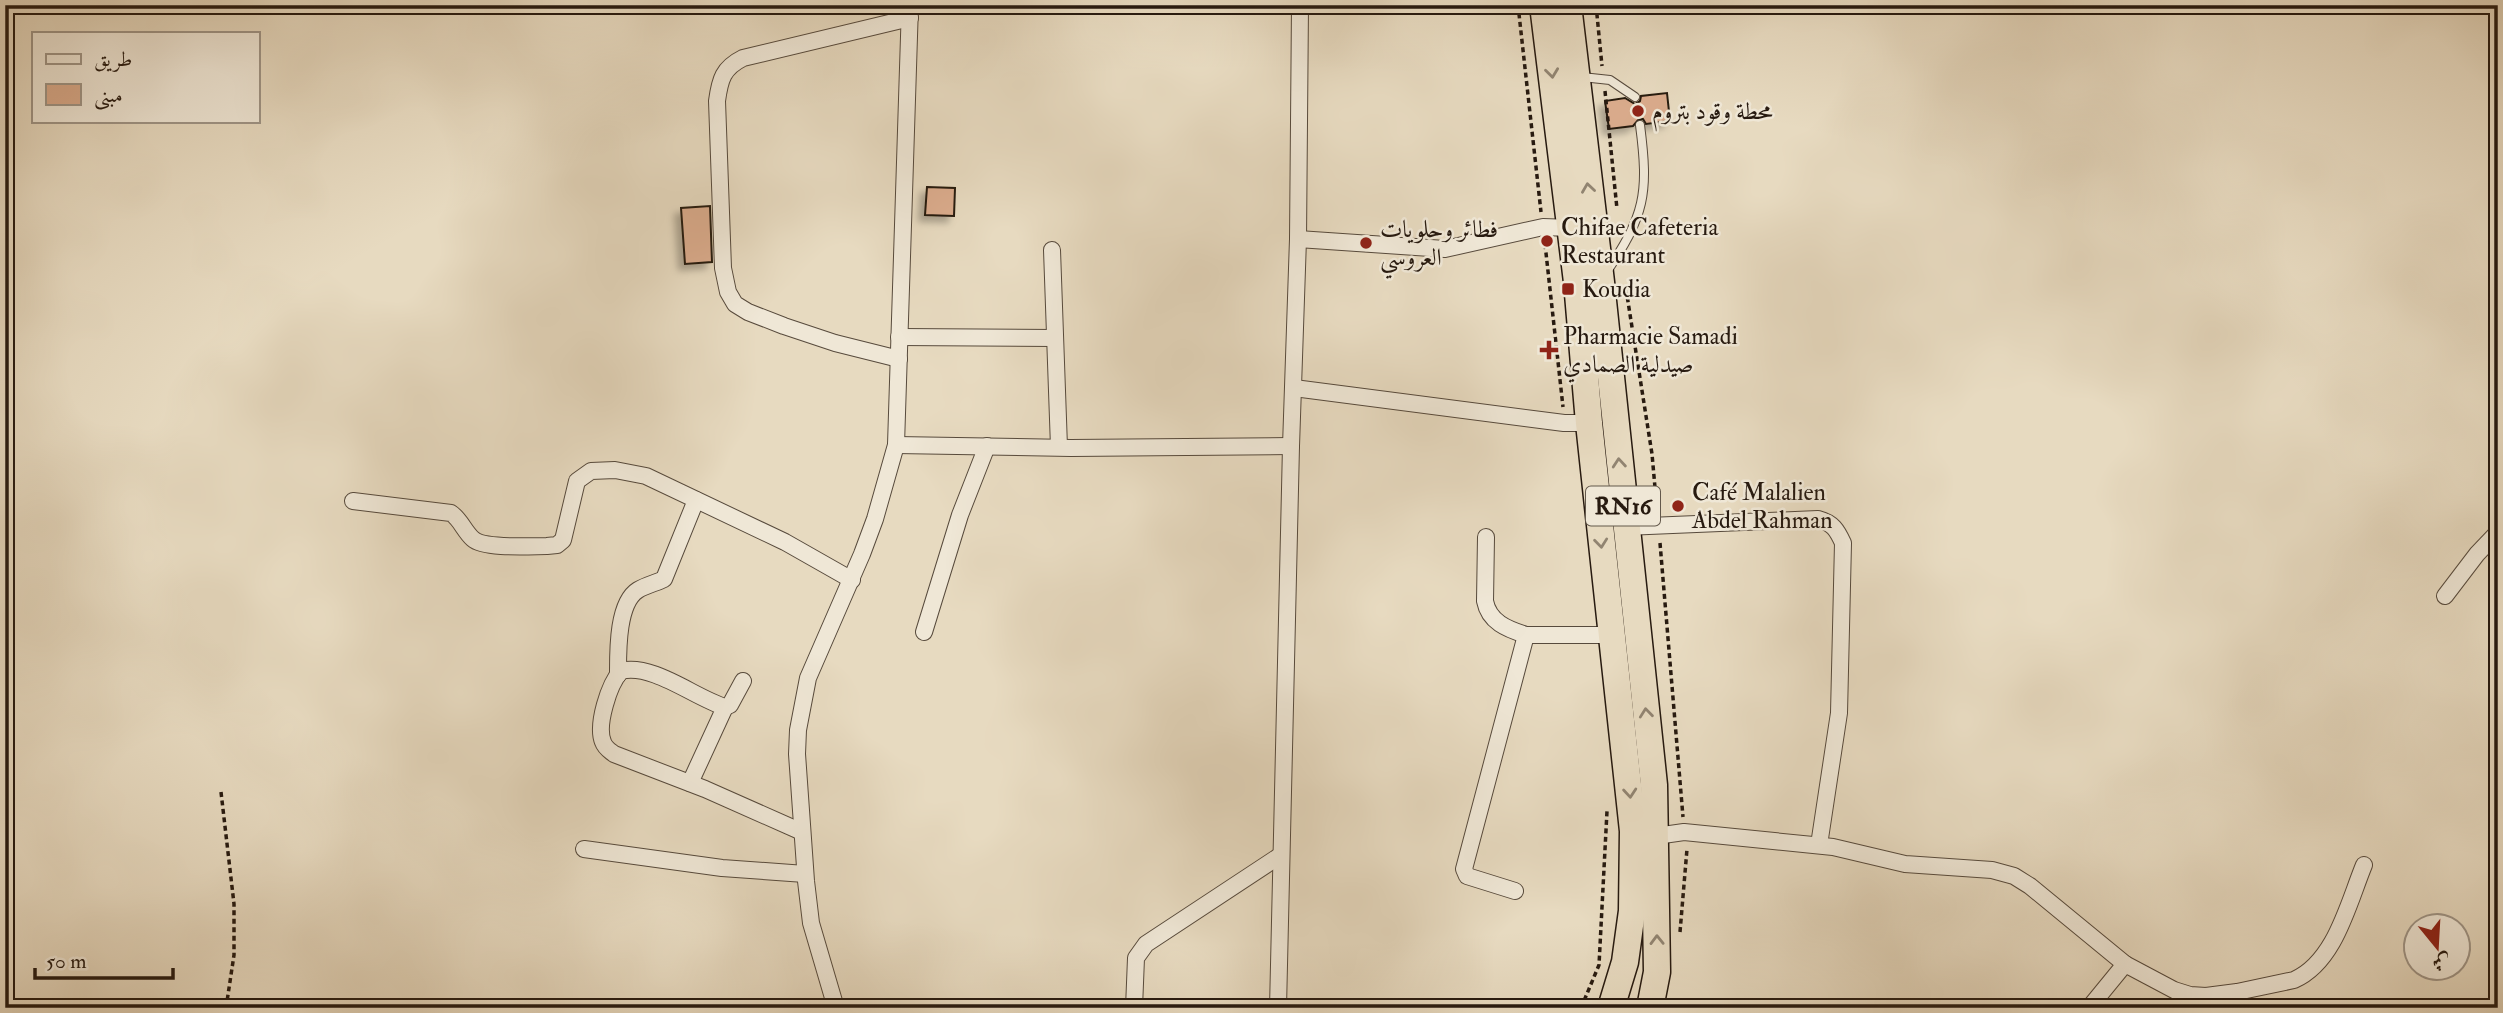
<svg xmlns="http://www.w3.org/2000/svg" width="2503" height="1013" font-family="'IM FELL Double Pica',Amiri,serif">
<defs>
<filter id="shadow"><feDropShadow dx="-6" dy="6" stdDeviation="3.5" flood-color="#0004"/></filter>
</defs>
<rect width="100%" height="100%" fill="#e7dac0"/>
<filter id="stains"><feTurbulence type="fractalNoise" baseFrequency=".00286" numOctaves="4"/><feColorMatrix values="0 0 0 0 .2 0 0 0 0 .09 0 0 0 0 .02 0 0 0 .5 -.17"/></filter>
<radialGradient id="worn" r=".72"><stop offset=".6" stop-color="#630" stop-opacity="0"/><stop offset="1" stop-color="#630" stop-opacity=".3"/></radialGradient>
<!-- building -->
<g fill="#daab8c" stroke="#271a10" stroke-width="2" filter="url(#shadow)">
<polygon points="1667,93 1670,121 1646,124 1643,119 1639,119 1633,126 1609,129 1605,101 1625,98 1635,104 1640,101 1641,96"/>
<polygon points="927,187 955,188 954,216 925,215"/>
<polygon points="710,206 712,262 685,264 681,208"/>
</g>
<g fill="none" stroke-linecap="round" stroke-linejoin="round">
<defs>
<g id="service">
<polyline points="1582,77 1610,80 1635,97"/>
<path d="M 1606,273 C 1645,215 1649,194 1640,125"/>
</g>
<g id="minor">
<polyline points="1298,239 1445,249 1543,227 1571,228"/>
<polyline points="1052,250 1059,447"/>
<polyline points="899,337 1055,338"/>
<path d="M 899,359 L 835,343 L 784,326 L 748,312 L 735,304 L 728,292 L 723,268 L 717,101 C 720,79 723,68 743,58 L 910,18"/>
<polyline points="1294,388 1564,423 1589,423"/>
<polyline points="896,445 1071,448 1291,446"/>
<path d="M 353,501 L 451,513 C 461,520 464,531 473,539 C 484,549 531,546 547,546 L 557,545 L 563,540 L 577,481 L 591,471 L 615,470 L 646,476 L 785,542 L 852,580"/>
<path d="M 1625,527 L 1818,519 C 1833,523 1837,530 1843,543 L 1839,713 L 1819,845"/>
<path d="M 1486,537 L 1485,601 C 1489,622 1507,629 1526,635"/>
<polyline points="2445,596 2477,554 2498,532"/>
<polyline points="924,632 960,515 987,446"/>
<path d="M 618,675 C 618,652 617,603 638,590 C 646,585 656,583 664,579 L 696,500"/>
<path d="M 743,681 L 730,705 L 725,707 C 695,698 653,663 621,671 C 609,684 596,725 603,742 C 605,748 609,750 614,754 L 705,789 L 802,832"/>
<polyline points="690,783 725,707"/>
<polyline points="1656,836 1684,832 1833,847 1905,864 1992,870 2014,876 2030,886 2125,964"/>
<polyline points="584,849 722,868 805,874"/>
<polyline points="1515,891 1467,876 1464,869 1526,635 1612,635"/>
<polyline points="836,1008 811,923 806,881 797,754 798,730 808,678 862,554 875,519 896,445 910,5"/>
<polyline points="1134,1008 1136,958 1146,944 1281,855"/>
<polyline points="1278,1008 1291,446 1298,239 1300,5"/>
<path d="M 2089,1008 L 2125,964 L 2174,990 L 2190,995 L 2206,996 L 2237,992 L 2294,980 C 2335,962 2348,904 2364,865"/>
</g>
<g id="trunk">
<polyline points="1543,5 1577,282 1589,423 1633,831 1632,911 1625,962 1611,1008"/>
<polyline points="1568,5 1601,282 1654,785 1657,972 1650,1008"/>
</g>
</defs>
<!-- service casing -->
<use href="#service" stroke="#574a3c" stroke-width="10"/>
<!-- minor casing -->
<use href="#minor" stroke="#574a3c" stroke-width="18"/>
<!-- trunk casing -->
<use href="#trunk" stroke="#271a10" stroke-width="29"/>
<!-- path -->
<g stroke="#271a10" stroke-width="3.5" stroke-dasharray="5 3.5" stroke-linecap="butt">
<polyline points="1518,5 1541,212"/>
<polyline points="1596,5 1602,66"/>
<polyline points="1605,91 1617,209"/>
<polyline points="1545,244 1563,407"/>
<polyline points="1626,289 1652,454 1657,510"/>
<polyline points="1660,543 1683,817"/>
<polyline points="221,792 234,904 234,955 226,1008"/>
<polyline points="1680,932 1687,849"/>
<polyline points="1581,1008 1599,965 1607,811"/>
</g>
<!-- service -->
<use href="#service" stroke="#efe7d6" stroke-width="8"/>
<!-- minor -->
<use href="#minor" stroke="#efe7d6" stroke-width="16"/>
<!-- trunk -->
<use href="#trunk" stroke="#e7dac0" stroke-width="26"/>
</g>
<!-- one-way arrows -->
<defs><path id="oneway-chevron" d="M-2-3.5L2.5 0L-2 3.5" fill="none" stroke-width="1.6" stroke-linecap="round" stroke-linejoin="round" transform="scale(1.75)"/></defs>
<g stroke="#918471">
<use href="#oneway-chevron" transform="translate(1552 73) rotate(83)"/>
<use href="#oneway-chevron" transform="translate(1588 188) rotate(-98)"/>
<use href="#oneway-chevron" transform="translate(1619 463) rotate(-95)"/>
<use href="#oneway-chevron" transform="translate(1601 543) rotate(84)"/>
<use href="#oneway-chevron" transform="translate(1646 713) rotate(-96)"/>
<use href="#oneway-chevron" transform="translate(1630 793) rotate(85)"/>
<use href="#oneway-chevron" transform="translate(1657 940) rotate(-91)"/>
</g>
<!-- markers -->
<g fill="#8f2418" stroke="#efe7d6" stroke-width="2.5">
<circle cx="1638" cy="111" r="7"/>
<circle cx="1547" cy="241" r="7"/>
<circle cx="1366" cy="243" r="7"/>
<rect x="1561" y="282" width="14" height="14" rx="3.5"/>
<path d="M1545.5 339.5h7v7h7v7h-7v7h-7v-7h-7v-7h7z"/>
<circle cx="1678" cy="506" r="7"/>
</g>
<g text-anchor="middle" stroke-width="5" stroke-linejoin="round" paint-order="stroke">
<!-- shield labels -->
<rect fill="#efe7d6" stroke="#63584b" stroke-width="2" x="1586" y="486.5" width="74" height="39" rx="5"/>
<g font-size="23" font-weight="bold" fill="#271a10">
<text x="1623" y="514">RN16</text>
</g>
<!-- poi labels -->
<g font-size="24" fill="#271a10" stroke="#efe7d6" text-anchor="start">
<text x="1652" y="119">محطة وقود بتروم</text>
<text x="1561" y="235">Chifae Cafeteria<tspan x="1561" dy="28">Restaurant</tspan></text>
<text x="1380" y="237">فطائر وحلويات<tspan x="1380" dy="28">العروسي</tspan></text>
<text x="1582" y="297">Koudia</text>
<text x="1563" y="344">Pharmacie Samadi<tspan x="1563" dy="28">صيدلية الصمادي</tspan></text>
<text x="1692" y="500">Café Malalien<tspan x="1692" dy="28">Abdel Rahman</tspan></text>
</g>
</g>
<!-- margin -->
<rect width="2503" height="1013" fill="none" stroke="#e7dac0" stroke-width="28"/>
<rect x="7" y="7" width="2489" height="999" fill="none" stroke="#271a10" stroke-width="3.5"/>
<rect x="14" y="14" width="2475" height="985" fill="none" stroke="#271a10" stroke-width="2"/>
<!-- legend -->
<rect x="32" y="32" width="228" height="91" fill="#efe7d6" stroke="#9f9587" stroke-width="2"/>
<rect x="46" y="54" width="35" height="10" fill="#efe7d6" stroke="#9f9587" stroke-width="2"/>
<text x="94" y="66" font-size="21" fill="#271a10">طريق</text>
<rect x="46" y="84" width="35" height="21" fill="#daab8c" stroke="#9f9587" stroke-width="2"/>
<text x="94" y="102" font-size="21" fill="#271a10">مبنى</text>
<!-- north arrow -->
<g transform="translate(2437 947) rotate(162)"><circle r="33" fill="#efe7d6" stroke="#9f9587" stroke-width="2"/>
<path d="M0-5L12 26L0 18L-12 26Z" fill="#8f2418"/>
<text y="-10" font-size="19" font-weight="bold" text-anchor="middle" fill="#271a10">ش</text>
</g>
<!-- scale -->
<path d="M35 968v10h138v-10" fill="none" stroke="#271a10" stroke-width="3.5"/>
<text x="46" y="968" font-size="21" fill="#271a10" stroke="#efe7d6" stroke-width="5" paint-order="stroke">50 m</text>
<rect width="100%" height="100%" filter="url(#stains)"/>
<rect width="100%" height="100%" fill="url(#worn)"/>
</svg>
